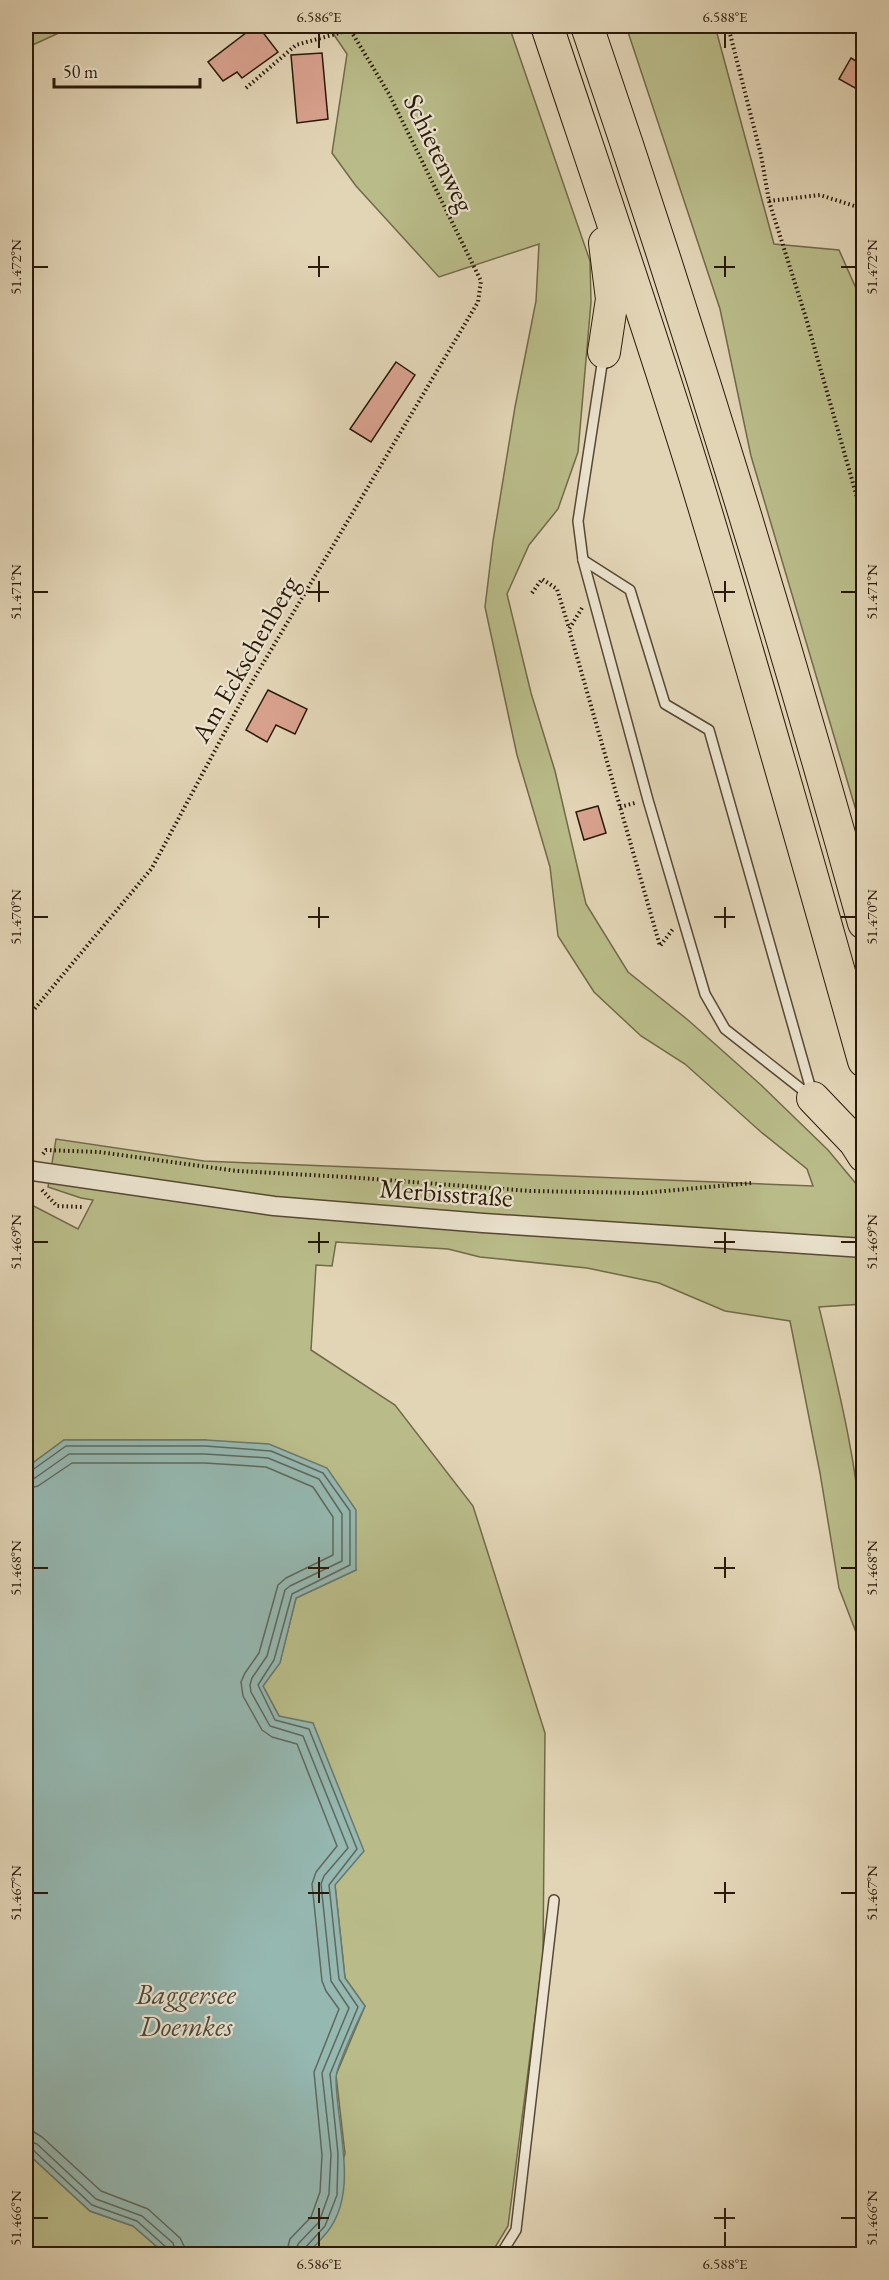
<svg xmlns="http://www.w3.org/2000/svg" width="889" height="2280" font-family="'EB Garamond',serif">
<rect width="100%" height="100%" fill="#e2d5b6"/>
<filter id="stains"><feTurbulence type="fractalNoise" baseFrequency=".00333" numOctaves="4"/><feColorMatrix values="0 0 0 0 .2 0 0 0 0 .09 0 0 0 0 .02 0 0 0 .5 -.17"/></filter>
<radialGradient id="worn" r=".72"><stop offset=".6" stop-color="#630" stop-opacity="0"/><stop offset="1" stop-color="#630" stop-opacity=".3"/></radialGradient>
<!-- green -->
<g fill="#b9bc89" stroke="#716a48" stroke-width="1.5">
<polygon points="26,26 74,26 26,48"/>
<path d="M 328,26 L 509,26 L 590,261 L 591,302 L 578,452 L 558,509 L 529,545 L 507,594 L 531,693 L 555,771 L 586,904 L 628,972 L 688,1020 L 761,1085 L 828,1150 L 863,1192 L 863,1304 L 819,1307 C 838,1386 858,1465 863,1547 C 866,1582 864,1617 864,1653 L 839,1588 L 820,1473 L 790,1321 L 725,1311 L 659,1283 L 587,1268 L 480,1257 L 448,1249 L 336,1242 L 332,1266 L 316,1265 L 311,1350 L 395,1405 L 473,1506 L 545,1733 L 543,1956 L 508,2226 L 491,2254 L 302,2254 L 310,2251 L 345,2154 L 336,2075 L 365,2006 L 345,1978 L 335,1885 L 279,1716 L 263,1686 L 280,1662 L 296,1598 L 356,1570 L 206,1440 L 64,1440 L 26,1468 L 26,1202 L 78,1229 L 93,1200 L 81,1198 L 48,1187 L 56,1139 L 204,1161 L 813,1186 L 807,1169 L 761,1132 L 685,1064 L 641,1036 L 594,992 L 558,936 L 550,867 L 517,755 L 485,607 L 493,541 L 515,407 L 536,301 L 539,244 L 439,277 L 356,186 L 332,153 L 347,54 Z"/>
<polygon points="626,26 715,26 774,244 839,250 863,304 863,834 751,456 720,309"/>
<polygon points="26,2152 90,2211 133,2226 163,2252 195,2254 26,2254"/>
</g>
<!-- water -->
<path fill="#95b8b1" stroke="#6a786d" stroke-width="1.5" d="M 64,1440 L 206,1440 L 269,1444 L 327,1468 L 356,1510 L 356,1570 L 296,1598 L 280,1663 L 263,1686 L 279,1716 L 313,1723 L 364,1851 L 335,1885 L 345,1978 L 365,2006 C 359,2019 336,2066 336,2078 C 336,2127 362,2196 323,2237 C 316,2245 311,2251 302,2254 L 196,2254 L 163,2252 L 133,2226 L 90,2211 L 26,2152 L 26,1468 Z"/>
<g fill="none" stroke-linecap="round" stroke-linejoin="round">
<!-- shore -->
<g stroke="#5f685c" stroke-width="1.5">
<polyline points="26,1473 31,1471 66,1446 205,1446 271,1451 323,1473 350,1511 350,1565 292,1594 274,1660 258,1685 275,1720 309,1729 357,1849 329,1885 339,1979 358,2007 330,2074 338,2154 337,2195 325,2226 304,2249 302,2254"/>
<polyline points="26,1480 35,1478 69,1454 205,1454 268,1458 319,1479 342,1514 342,1561 290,1586 285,1590 267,1656 252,1678 250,1685 251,1692 270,1726 303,1736 348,1848 324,1876 321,1884 331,1981 349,2008 322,2073 331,2154 329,2194 319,2222 298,2244 295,2254"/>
<polyline points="26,1489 38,1486 72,1463 205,1463 266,1467 313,1487 333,1517 333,1555 286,1578 278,1585 259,1653 245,1673 241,1682 243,1696 262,1730 272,1737 297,1744 337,1846 316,1872 312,1884 322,1981 326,1991 339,2009 314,2072 322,2155 320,2192 311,2217 290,2239 286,2254"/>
<polyline points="26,2131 34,2132 42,2137 101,2191 148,2209 180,2238 184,2246 185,2254"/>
<polyline points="26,2140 37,2144 96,2199 142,2216 173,2243 176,2254"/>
<polyline points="26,2148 32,2149 92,2205 137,2221 167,2248 169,2254"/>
</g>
</g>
<!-- building -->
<g fill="#d9a28f" stroke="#291908" stroke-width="1.5">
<polygon points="255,26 258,26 278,52 242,78 237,72 223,81 208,62"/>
<polygon points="322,53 328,119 297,123 291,55"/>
<polygon points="851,58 864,66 864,93 839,79"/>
<polygon points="396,362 415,375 371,442 350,429"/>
<polygon points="268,690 307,709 295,734 276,725 267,742 246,730"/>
<polygon points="598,806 606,833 584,840 576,812"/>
</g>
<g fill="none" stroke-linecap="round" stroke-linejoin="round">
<defs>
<g id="lane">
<polyline points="603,358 578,521 583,560 648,800 705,994 725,1029 809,1095"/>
<polyline points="583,560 630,590 665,704 709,730 812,1093"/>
<polyline points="501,2254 516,2230 554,1900"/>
</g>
<polyline id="street" points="26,1170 274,1206 483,1223 864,1248"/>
<g id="highway">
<path d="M 547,26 C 599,182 653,338 701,496 C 758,684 811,872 864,1061"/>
<path d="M 587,26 C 688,322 780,621 864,923"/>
<polyline points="604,352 612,299 605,243"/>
<polyline points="813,1098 855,1142 864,1156"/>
</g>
</defs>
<!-- lane casing -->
<use href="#lane" stroke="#574834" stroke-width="12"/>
<!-- street casing -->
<use href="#street" stroke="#574834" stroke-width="21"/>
<!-- highway casing -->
<use href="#highway" stroke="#291908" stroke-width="34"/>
<!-- path -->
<g stroke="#291908" stroke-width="4" stroke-dasharray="1.5 3" stroke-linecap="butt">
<polyline points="728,26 761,155 769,201 806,318 864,522"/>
<polyline points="246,88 296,45 350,30"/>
<polyline points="769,201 820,195 864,209"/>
<polyline points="532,593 542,579 557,589 569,628"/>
<polyline points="582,608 569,629 660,946 673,929"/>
<polyline points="620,807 635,803"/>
<polyline points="26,1019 152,868 249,687 478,302 481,281 389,94 348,26"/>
<polyline points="43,1154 46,1150 99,1152 237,1171 347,1177 530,1191 643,1193 752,1183"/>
<polyline points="42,1190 57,1206 83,1207"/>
</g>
<!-- lane -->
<use href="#lane" stroke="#ece4d0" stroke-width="9"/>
<!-- street -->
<use href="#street" stroke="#ece4d0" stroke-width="18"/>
<!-- highway -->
<use href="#highway" stroke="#e2d5b6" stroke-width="32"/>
</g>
<!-- ticks -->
<path fill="none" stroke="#291908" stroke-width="2" d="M 319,33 L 319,48M 725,33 L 725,48M 319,256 L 319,277M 725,256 L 725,277M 33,267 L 48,267M 308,267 L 329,267M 714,267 L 735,267M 841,267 L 856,267M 319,581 L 319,602M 725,581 L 725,602M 33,592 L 48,592M 308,592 L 329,592M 714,592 L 735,592M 841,592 L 856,592M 319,907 L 319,928M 725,907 L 725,928M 33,917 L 48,917M 308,917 L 329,917M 714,917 L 735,917M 841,917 L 856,917M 319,1232 L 319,1253M 725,1232 L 725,1253M 33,1242 L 48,1242M 308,1242 L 329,1242M 714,1242 L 735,1242M 841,1242 L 856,1242M 319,1557 L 319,1578M 725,1557 L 725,1578M 33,1568 L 48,1568M 308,1568 L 329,1568M 714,1568 L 735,1568M 841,1568 L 856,1568M 319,1882 L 319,1903M 725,1882 L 725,1903M 33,1893 L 48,1893M 308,1893 L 329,1893M 714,1893 L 735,1893M 841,1893 L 856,1893M 319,2208 L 319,2229M 725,2208 L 725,2229M 33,2218 L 48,2218M 308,2218 L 329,2218M 714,2218 L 735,2218M 841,2218 L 856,2218M 319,2232 L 319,2247M 725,2232 L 725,2247"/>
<g text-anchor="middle" stroke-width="4.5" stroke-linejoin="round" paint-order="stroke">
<!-- street labels -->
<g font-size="27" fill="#291908" stroke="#ece4d0">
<text transform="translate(439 153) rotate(64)" y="9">Schietenweg</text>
<text transform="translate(245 659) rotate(-60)" y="9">Am Eckschenberg</text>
<text transform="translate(446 1193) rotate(4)" y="9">Merbisstraße</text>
</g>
<!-- water labels -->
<g font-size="28" font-style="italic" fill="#49493b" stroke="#ece4d0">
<text x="186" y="2004">Baggersee<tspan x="186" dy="32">Doemkes</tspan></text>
</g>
</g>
<!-- margin -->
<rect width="889" height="2280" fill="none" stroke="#e2d5b6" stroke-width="66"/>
<!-- scale -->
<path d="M54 78v9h146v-9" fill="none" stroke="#291908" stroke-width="3"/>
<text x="63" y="78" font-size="18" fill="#291908" stroke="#ece4d0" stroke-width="4.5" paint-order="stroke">50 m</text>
<rect x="33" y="33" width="823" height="2214" fill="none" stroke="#291908" stroke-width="2"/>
<g font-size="15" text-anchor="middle" fill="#291908">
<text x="319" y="22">6.586°E</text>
<text x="725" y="22">6.588°E</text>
<text transform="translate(16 267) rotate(-90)" y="5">51.472°N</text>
<text transform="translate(872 267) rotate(-90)" y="5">51.472°N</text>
<text transform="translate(16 592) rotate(-90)" y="5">51.471°N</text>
<text transform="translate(872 592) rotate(-90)" y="5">51.471°N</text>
<text transform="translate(16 917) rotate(-90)" y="5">51.470°N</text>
<text transform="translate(872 917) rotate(-90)" y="5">51.470°N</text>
<text transform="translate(16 1242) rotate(-90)" y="5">51.469°N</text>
<text transform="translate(872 1242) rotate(-90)" y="5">51.469°N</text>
<text transform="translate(16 1568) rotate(-90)" y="5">51.468°N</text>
<text transform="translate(872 1568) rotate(-90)" y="5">51.468°N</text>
<text transform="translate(16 1893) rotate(-90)" y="5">51.467°N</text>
<text transform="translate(872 1893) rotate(-90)" y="5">51.467°N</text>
<text transform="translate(16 2218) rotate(-90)" y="5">51.466°N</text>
<text transform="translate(872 2218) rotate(-90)" y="5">51.466°N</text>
<text x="319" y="2269">6.586°E</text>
<text x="725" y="2269">6.588°E</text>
</g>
<rect width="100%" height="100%" filter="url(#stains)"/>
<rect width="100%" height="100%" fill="url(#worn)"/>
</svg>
